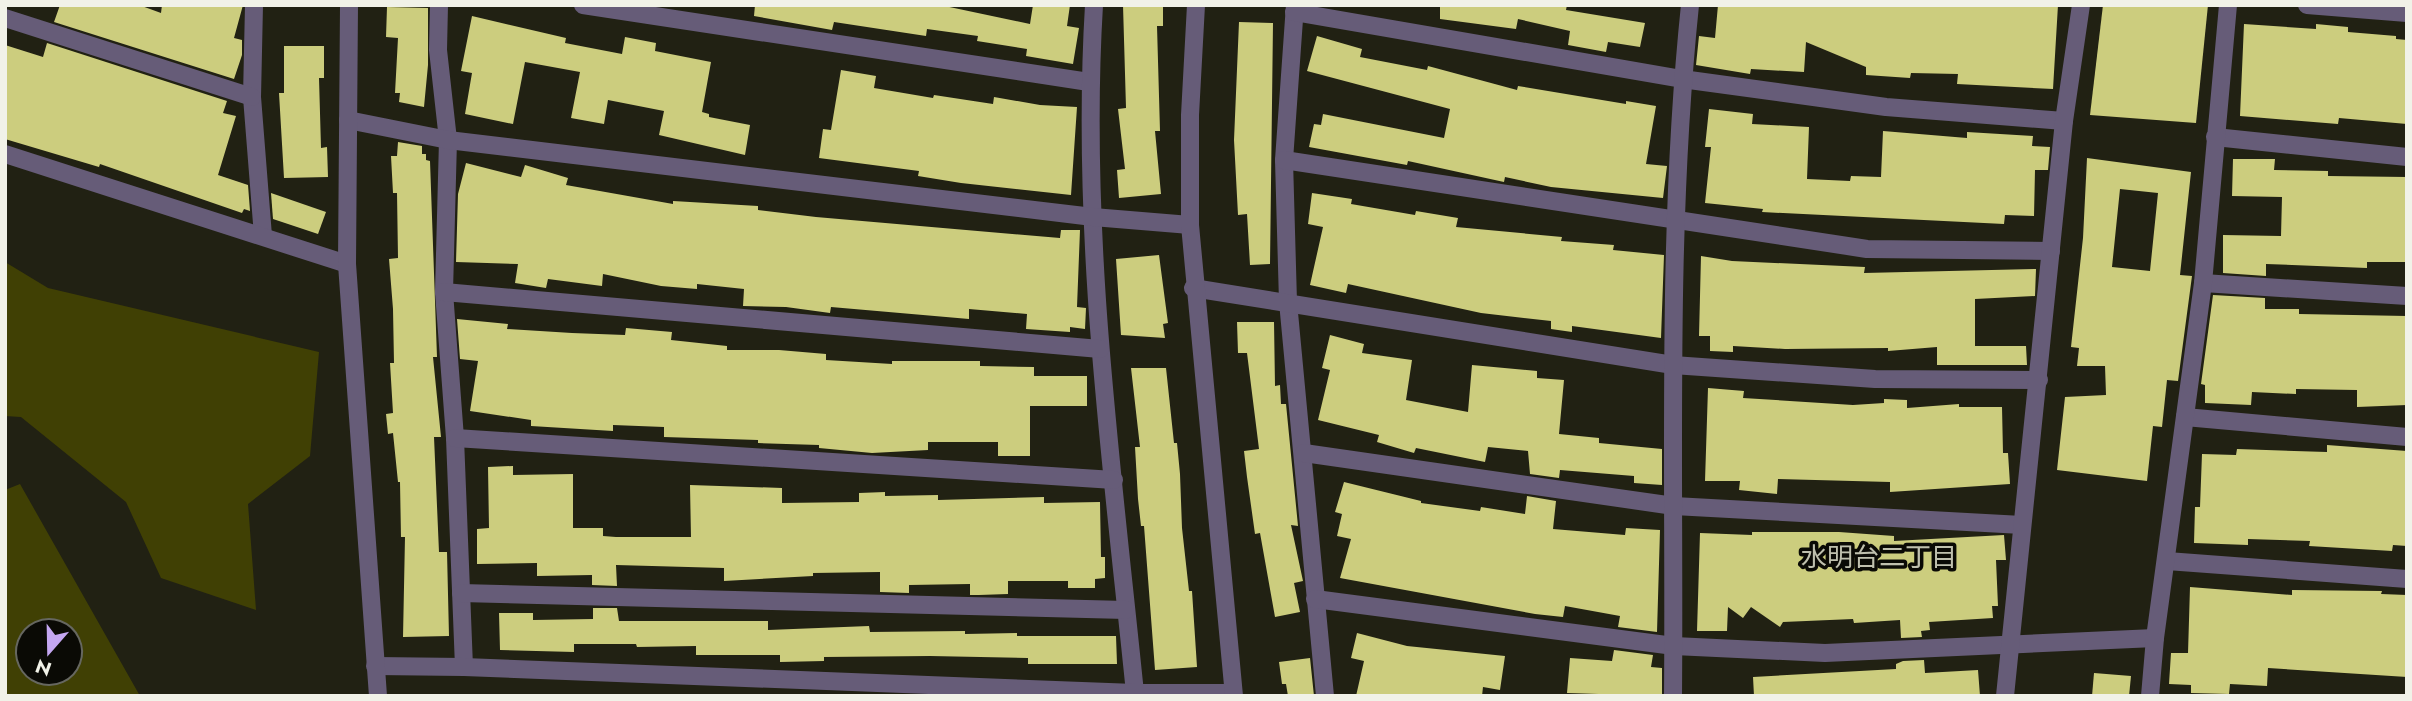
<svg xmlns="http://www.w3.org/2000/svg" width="2412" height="701" font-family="Jost,'Noto Sans JP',sans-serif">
<rect width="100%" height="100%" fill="#212113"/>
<!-- green -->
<g fill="#404004" fill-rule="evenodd">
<polygon points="5,262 48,288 319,352 310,456 248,504 256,610 161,578 126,502 21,417 5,416"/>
<path d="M 20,484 L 140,696 L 5,696 L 5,490 ZM 28,631 L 70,631 L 70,673 L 28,673 Z"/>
</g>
<!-- building -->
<g fill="#cccd7e" fill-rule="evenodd">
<polygon points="60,5 139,5 161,13 162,5 243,5 234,38 242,40 242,55 234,79 54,22"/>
<polygon points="755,5 940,5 1030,24 1033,5 1070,5 1067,26 1079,28 1073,64 1026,56 1027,49 977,41 978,36 927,29 926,36 834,22 832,30 754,16"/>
<polygon points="1123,5 1163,5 1163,26 1157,26 1160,131 1155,131 1161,194 1119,198 1117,170 1125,169 1118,109 1126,108"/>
<polygon points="1440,5 1567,5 1566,10 1645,23 1640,47 1608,42 1606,52 1568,45 1570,31 1518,19 1516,29 1440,19"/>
<polygon points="1718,5 2058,5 2053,89 1957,84 1958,74 1911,73 1910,78 1866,75 1866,67 1806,42 1804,72 1751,69 1750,74 1696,65 1699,36 1715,38"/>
<polygon points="2103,5 2208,5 2196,123 2090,115"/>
<polygon points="387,7 428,8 428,65 424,107 399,102 400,93 395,93 398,38 386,37"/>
<polygon points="472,16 566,38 565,43 622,54 625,37 656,43 655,51 711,62 702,112 709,114 709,117 750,125 745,155 659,135 664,111 608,100 604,124 571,118 580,72 525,62 513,124 465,114 472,73 461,71"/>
<polygon points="1239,22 1273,23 1270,264 1250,265 1247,214 1238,215 1234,140"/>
<polygon points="2244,24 2316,29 2316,24 2348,27 2348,32 2396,36 2396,39 2407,40 2407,124 2339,118 2338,124 2240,116"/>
<polygon points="1317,36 1362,49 1360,57 1427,70 1428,66 1517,90 1518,86 1626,104 1626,101 1656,106 1646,164 1667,166 1663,198 1551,187 1505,177 1504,182 1408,161 1407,165 1309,147 1314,124 1321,125 1323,114 1444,138 1450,109 1307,71"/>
<polygon points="47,43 227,101 223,113 236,116 218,175 248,185 250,211 244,209 242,213 100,164 99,167 5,139 5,45 43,57"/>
<polygon points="284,46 324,46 324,78 319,78 321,148 327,147 328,177 284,178 279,93 284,93"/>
<polygon points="841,70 876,76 874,88 933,98 934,95 993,104 994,97 1040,105 1077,107 1071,195 961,183 918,176 919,171 819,158 823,129 831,130"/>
<polygon points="1709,109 1753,114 1752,124 1809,127 1807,179 1850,181 1851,176 1881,177 1883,131 1967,138 1967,132 2033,136 2032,146 2050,147 2048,170 2035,170 2034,216 2005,215 2004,224 1762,212 1763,209 1705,203 1711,147 1705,147"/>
<polygon points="398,142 422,146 422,154 426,154 426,160 430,161 437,357 433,357 441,437 434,437 439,552 447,552 449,636 403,637 405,537 401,537 400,482 398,482 393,433 388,434 386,414 393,413 390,363 394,363 393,309 389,259 398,258 397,193 393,193 391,156 397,156"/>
<path d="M 2087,158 L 2191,172 L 2180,275 L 2192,276 L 2178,381 L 2167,380 L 2162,427 L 2153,426 L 2147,481 L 2057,470 L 2065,397 L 2106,395 L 2105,366 L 2077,366 L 2079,348 L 2071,347 L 2083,238 ZM 2120,189 L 2158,193 L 2150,271 L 2112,267 Z"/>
<polygon points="2233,159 2275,159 2274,170 2328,171 2328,176 2407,177 2407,262 2367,262 2367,268 2266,264 2266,276 2223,273 2223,235 2281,236 2282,197 2232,196"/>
<polygon points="466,163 521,177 525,165 568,178 566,185 673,204 673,201 758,206 758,210 816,217 1060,238 1061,230 1080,230 1077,307 1086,308 1085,329 1070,327 1070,332 1026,329 1027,314 969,309 969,319 831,307 830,313 786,307 743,306 744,289 697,284 697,289 661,286 603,274 602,286 548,279 546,288 515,283 518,264 456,262 458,194"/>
<polygon points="271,193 326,212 318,234 273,219"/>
<polygon points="1312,193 1352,199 1351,204 1415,215 1416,211 1458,218 1456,227 1562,237 1561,241 1614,245 1613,250 1664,255 1661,338 1572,326 1572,332 1551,329 1551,321 1481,313 1348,284 1346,293 1310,285 1323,227 1308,224"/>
<polygon points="1159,255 1168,323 1163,324 1165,338 1121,335 1116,259"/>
<polygon points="1701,256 1732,261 1865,267 1864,273 2036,269 2035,296 1975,299 1975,346 2026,346 2027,365 1937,365 1937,347 1888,351 1888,348 1785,349 1733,346 1733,352 1710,351 1710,336 1699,336"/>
<polygon points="2213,295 2265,298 2265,309 2299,309 2299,314 2407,316 2407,405 2357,407 2357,390 2296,389 2296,394 2252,392 2251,405 2205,403 2205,385 2201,384"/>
<polygon points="457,319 508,324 507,329 572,333 625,335 626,328 672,332 671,340 727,346 727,350 779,350 826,354 826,360 892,364 892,361 980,361 980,366 1034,367 1034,376 1087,376 1087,406 1030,406 1030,456 998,456 998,442 928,442 928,450 872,453 819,448 819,445 758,443 758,440 664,437 664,427 613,425 613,431 531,426 531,420 470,411 478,361 460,359"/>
<polygon points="1237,322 1274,322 1275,386 1280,385 1281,404 1286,404 1298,526 1291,525 1303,581 1294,583 1300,612 1275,617 1260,533 1255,534 1247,477 1244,451 1259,449 1247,353 1238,353"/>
<polygon points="1330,335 1364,344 1362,353 1412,360 1406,400 1468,412 1472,365 1537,371 1537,378 1564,380 1559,434 1599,438 1599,443 1662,449 1662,485 1634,483 1634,476 1560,470 1559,478 1530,474 1528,451 1488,447 1485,462 1416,448 1414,453 1377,442 1379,435 1318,420 1330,370 1322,368"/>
<polygon points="1131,368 1166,368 1174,443 1177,443 1180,474 1182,528 1189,591 1192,591 1197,667 1155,670 1144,526 1141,526 1138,499 1135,447 1140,447"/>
<polygon points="1708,388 1744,391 1743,398 1853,405 1884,403 1884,399 1907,400 1907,408 1959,404 1959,407 2002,407 2003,453 2008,453 2010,484 1890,492 1890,482 1778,479 1777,494 1739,490 1740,481 1705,481"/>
<polygon points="2327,445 2407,451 2407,546 2393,545 2392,551 2309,546 2310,541 2248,539 2248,545 2194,543 2195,507 2200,507 2202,454 2236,455 2237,449 2327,452"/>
<polygon points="513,466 513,475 573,474 573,528 603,528 603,536 616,537 691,537 690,485 782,488 782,503 859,502 859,493 885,492 885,496 938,495 938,500 1044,497 1044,503 1100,502 1101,557 1105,557 1105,578 1095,579 1095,588 1068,588 1068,581 1008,581 1008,594 979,595 970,595 970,584 909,585 909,593 880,592 880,572 813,573 813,576 724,581 724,568 616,565 617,586 592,585 592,575 537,576 537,563 477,564 477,529 489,528 488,467"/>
<polygon points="1344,482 1421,501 1421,503 1480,511 1481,507 1525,514 1527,496 1556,501 1553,529 1625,535 1626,528 1660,530 1657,632 1618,627 1620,616 1565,606 1563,617 1535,614 1340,578 1351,539 1337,536 1342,514 1335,512"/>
<polygon points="1752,532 1839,532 1894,536 1894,541 2004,535 2006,560 1996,560 1998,606 1992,606 1993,618 1929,622 1930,630 1921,631 1922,637 1901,638 1900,620 1854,623 1853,619 1783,622 1780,627 1751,607 1743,618 1728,607 1727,631 1697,631 1700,533 1752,535"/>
<polygon points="2190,587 2292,595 2292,590 2382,591 2381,594 2407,595 2407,677 2268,668 2267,686 2230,684 2229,694 2191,693 2191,685 2169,684 2171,653 2188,653"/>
<polygon points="593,608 617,608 619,621 768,621 768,630 869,626 870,632 965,631 965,634 1017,633 1017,636 1116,636 1117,664 1028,664 1028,658 930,656 824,657 824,661 780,662 780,655 696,655 696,646 637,647 636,644 574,644 574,652 500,650 499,613 533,613 533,620 593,619"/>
<polygon points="1357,633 1407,646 1505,656 1500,690 1483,687 1482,696 1356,696 1364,661 1351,658"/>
<polygon points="1614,650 1653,655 1651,667 1662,668 1662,696 1567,693 1570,658 1612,661"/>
<polygon points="1310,658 1314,696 1288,696 1286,684 1282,684 1279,662"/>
<polygon points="1924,660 1925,673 1978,670 1980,696 1754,696 1753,677 1896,669 1896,664 1903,661"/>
<polygon points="2094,673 2131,676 2129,696 2092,696"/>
</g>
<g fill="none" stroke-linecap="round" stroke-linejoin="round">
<!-- minor -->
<g stroke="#665c78" stroke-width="18">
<polyline points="254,5 252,97 263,236"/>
<polyline points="439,5 438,50 448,140 444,292 455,438 464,667"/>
<polyline points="583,5 1089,82"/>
<path d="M 1094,5 C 1080,235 1112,465 1135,693"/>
<polyline points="1295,5 1284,160 1288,302 1325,696"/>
<polyline points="2307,5 2407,13"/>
<polyline points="1294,12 1682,79 1886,107 2064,121"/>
<polyline points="5,18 252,97"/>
<polyline points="348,120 448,140 1093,217 1190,225"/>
<polyline points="2215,137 2407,157"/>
<polyline points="5,154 347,264"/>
<polyline points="1284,160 1867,249 2051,251"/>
<polyline points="2203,283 2407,296"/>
<polyline points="1193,288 1673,365 1875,379 2039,380"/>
<polyline points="444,292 1100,349"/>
<polyline points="2185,417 2407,437"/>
<polyline points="455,438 1114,480"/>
<polyline points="1304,453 1674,506 2022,525"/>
<polyline points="2167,561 2407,579"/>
<polyline points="461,593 1126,610"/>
<polyline points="1315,599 1674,646 1825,653 2155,638"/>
<polyline points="375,666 464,667 1135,693 1233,693"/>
<path d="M 1673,696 C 1675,466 1666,235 1690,5"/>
<polyline points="2005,696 2064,121 2081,5"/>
<polyline points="2150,696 2155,638 2203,283 2228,5"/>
</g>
<!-- tertiary -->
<g stroke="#665c78" stroke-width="18">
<polyline points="349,5 347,264 378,696"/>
<polyline points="1196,5 1190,115 1190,225 1234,696"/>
</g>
</g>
<g text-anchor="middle" stroke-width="7" stroke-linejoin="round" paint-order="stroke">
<!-- neighbourhood labels -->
<g font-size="26" fill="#bfc0ae" stroke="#0a0a05">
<text x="1879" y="566">水明台二丁目</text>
</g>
</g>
<!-- border -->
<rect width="2412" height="701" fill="none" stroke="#f1f2e8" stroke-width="14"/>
<!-- north arrow -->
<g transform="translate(49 652) rotate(200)"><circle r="33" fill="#0a0a05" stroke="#666760" stroke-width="2"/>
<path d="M0-5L12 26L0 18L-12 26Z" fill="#c4a7f1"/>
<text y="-10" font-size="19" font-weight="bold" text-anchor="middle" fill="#f1f2e8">N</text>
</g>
</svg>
